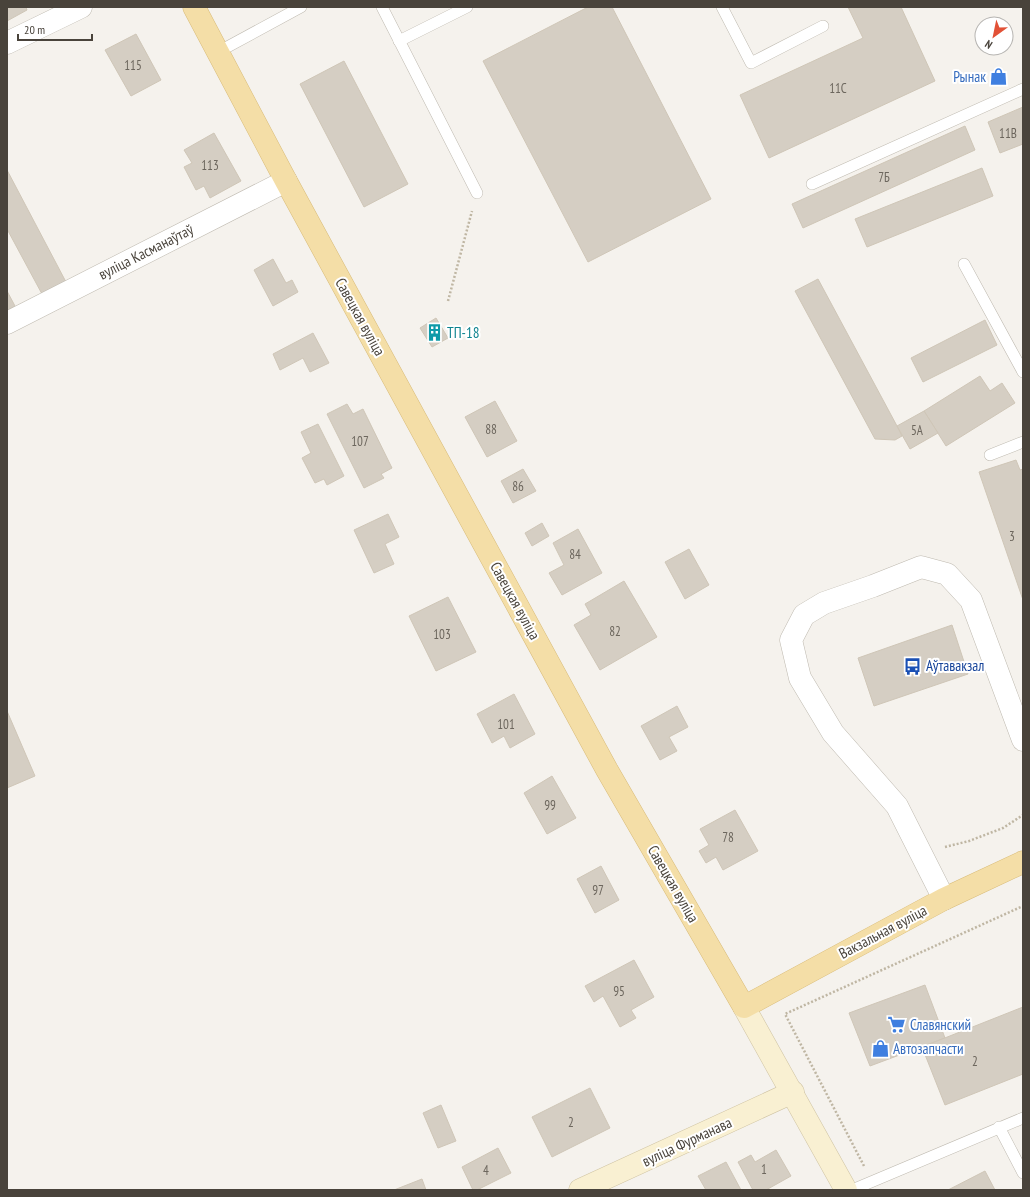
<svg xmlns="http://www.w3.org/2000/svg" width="1030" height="1197" font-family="'PT Sans Narrow',sans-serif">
<rect width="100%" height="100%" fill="#f5f2ed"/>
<!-- building -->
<g fill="#d5cec3" stroke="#cfc6b7">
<polygon points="7,7 26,7 27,10 7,21"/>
<polygon points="588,7 612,7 711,199 588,262 483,61"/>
<polygon points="848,7 901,7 935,81 769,158 740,95 863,38"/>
<polygon points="136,34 161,80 131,96 105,50"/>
<polygon points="344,61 408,184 364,207 300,84"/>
<polygon points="1023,107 1023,144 1000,153 988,122"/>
<polygon points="965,126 975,150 803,228 792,204"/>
<polygon points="214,133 241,181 210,198 204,186 196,190 184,167 192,163 184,150"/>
<polygon points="982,168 993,196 867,247 855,219"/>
<polygon points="7,170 66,282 42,294 7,229"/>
<polygon points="273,259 286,283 292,280 298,292 273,306 254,270"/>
<polygon points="818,279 897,426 902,436 895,440 875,439 795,291"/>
<polygon points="7,291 15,306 7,311"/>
<polygon points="436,318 448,338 432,347 420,328"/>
<polygon points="985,320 997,345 923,382 911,358"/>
<polygon points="313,333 329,363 310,372 303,358 280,370 273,354"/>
<polygon points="980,376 990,391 1002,383 1015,403 946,446 924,411"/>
<polygon points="495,401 517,441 487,457 465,417"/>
<polygon points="347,404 353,414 363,409 392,468 381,474 384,478 364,488 327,414"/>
<polygon points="924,411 938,433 910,449 897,426"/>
<polygon points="318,424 344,476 327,485 324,479 315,483 302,458 311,453 301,432"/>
<polygon points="1016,460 1020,470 1023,469 1023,600 979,472"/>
<polygon points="523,469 536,491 513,503 501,481"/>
<polygon points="388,514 399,537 385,544 394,564 374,573 354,530"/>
<polygon points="542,523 549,536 532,546 525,533"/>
<polygon points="578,529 602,573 562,595 549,573 564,565 553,543"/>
<polygon points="689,549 709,585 685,599 665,562"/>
<polygon points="624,581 657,637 600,670 574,625 591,615 585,604"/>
<polygon points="448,597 476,652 436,671 409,616"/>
<polygon points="952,625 968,674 874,706 858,658"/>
<polygon points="514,694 535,734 510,748 504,736 492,743 477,714"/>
<polygon points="677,706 688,727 669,737 677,751 660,760 641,726"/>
<polygon points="7,711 35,776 7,788"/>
<polygon points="552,776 576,818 547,834 524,793"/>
<polygon points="735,810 758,851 723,870 716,857 706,863 699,851 709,845 700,829"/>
<polygon points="601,866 619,900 595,913 577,879"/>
<polygon points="634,960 654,997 631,1010 636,1018 620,1027 603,996 594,1002 585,986"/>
<polygon points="925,985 945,1038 870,1066 849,1013"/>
<polygon points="1023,1007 1023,1074 945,1105 922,1047"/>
<polygon points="590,1088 610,1128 552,1157 532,1117"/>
<polygon points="441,1105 456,1141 438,1148 423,1113"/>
<polygon points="498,1148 511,1173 477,1190 473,1190 462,1167"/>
<polygon points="776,1150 791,1176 766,1190 753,1190 738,1162 751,1155 755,1162"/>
<polygon points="726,1162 741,1190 706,1190 698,1176"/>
<polygon points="985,1171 995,1190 948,1190"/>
<polygon points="422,1179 426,1190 394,1190"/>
</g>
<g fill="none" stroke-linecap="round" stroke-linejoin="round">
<defs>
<g id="service">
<polyline points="382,7 477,193"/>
<polyline points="722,7 751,63 823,26"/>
<polyline points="399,41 467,7"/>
<polyline points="218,52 301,7"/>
<polyline points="812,184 1023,89"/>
<polyline points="964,264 1023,372"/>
<polyline points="990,455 1023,442"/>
<polyline points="999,1127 1023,1173"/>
<polyline points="852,1190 1023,1118"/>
</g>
<g id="minor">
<polyline points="7,43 81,7"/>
<polyline points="7,323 286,181"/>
<polyline points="944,899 897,806 833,733 800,678 791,640 804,615 824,603 873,586 921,567 947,574 971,600 1023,740"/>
</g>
<g id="secondary">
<polyline points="744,1007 846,1190"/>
<polyline points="580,1190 793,1092"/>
</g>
<polyline id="primary" points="194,7 286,181 607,770 744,1007 944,899 1023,862"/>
</defs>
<!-- service casing -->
<use href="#service" stroke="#bfbab0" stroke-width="12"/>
<!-- minor casing -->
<use href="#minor" stroke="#bfbab0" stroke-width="23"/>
<!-- secondary casing -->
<use href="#secondary" stroke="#cfc3a2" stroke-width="23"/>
<!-- primary casing -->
<use href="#primary" stroke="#d8bb78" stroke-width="23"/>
<!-- path -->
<g stroke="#bfb6a3" stroke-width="2.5" stroke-dasharray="2 2" stroke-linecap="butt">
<polyline points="448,301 472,211"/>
<polyline points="945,847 969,841 1003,828 1023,815"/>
<polyline points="864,1166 785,1014 1023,906"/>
</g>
<!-- service -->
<use href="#service" stroke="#fff" stroke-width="11"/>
<!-- minor -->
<use href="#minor" stroke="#fff" stroke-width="22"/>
<!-- secondary -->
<use href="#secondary" stroke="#f9f0d2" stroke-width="22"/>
<!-- primary -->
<use href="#primary" stroke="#f4dea7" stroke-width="22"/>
</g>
<!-- icons -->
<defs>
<symbol id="shop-bare" viewBox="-9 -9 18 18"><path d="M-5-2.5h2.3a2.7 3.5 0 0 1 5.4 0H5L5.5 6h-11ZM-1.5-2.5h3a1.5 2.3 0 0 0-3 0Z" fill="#3f7fe0" stroke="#fff" stroke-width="2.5" paint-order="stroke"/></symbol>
<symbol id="building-bare" viewBox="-9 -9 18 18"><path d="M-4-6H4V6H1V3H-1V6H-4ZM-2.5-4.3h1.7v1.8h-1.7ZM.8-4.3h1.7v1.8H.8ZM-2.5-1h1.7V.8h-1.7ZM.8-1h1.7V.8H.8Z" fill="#0f9aa8" stroke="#fff" stroke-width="2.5" paint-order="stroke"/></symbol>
<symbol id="bus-bare" viewBox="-9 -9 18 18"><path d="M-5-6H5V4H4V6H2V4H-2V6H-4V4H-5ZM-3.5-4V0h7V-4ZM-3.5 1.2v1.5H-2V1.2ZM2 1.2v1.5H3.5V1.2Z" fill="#1a4fb4" stroke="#fff" stroke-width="2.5" paint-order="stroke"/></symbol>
<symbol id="supermarket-bare" viewBox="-9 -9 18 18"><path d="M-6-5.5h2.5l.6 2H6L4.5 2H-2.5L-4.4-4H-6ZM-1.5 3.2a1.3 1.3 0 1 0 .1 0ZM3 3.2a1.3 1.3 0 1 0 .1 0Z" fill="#3f7fe0" stroke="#fff" stroke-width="2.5" paint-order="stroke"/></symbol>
</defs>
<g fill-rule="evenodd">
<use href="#shop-bare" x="986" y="64" width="25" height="25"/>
<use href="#building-bare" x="422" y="320" width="25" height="25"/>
<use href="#bus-bare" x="900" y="654" width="25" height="25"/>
<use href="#supermarket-bare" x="884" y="1012" width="25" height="25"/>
<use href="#shop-bare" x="868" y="1036" width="25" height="25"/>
</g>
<g text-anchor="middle" stroke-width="4" stroke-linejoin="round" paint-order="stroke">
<!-- number labels -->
<g font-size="13" fill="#6c665d">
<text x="133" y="70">115</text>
<text x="838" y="93">11С</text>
<text x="1008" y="138">11В</text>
<text x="210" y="170">113</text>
<text x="884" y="182">7Б</text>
<text x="491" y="434">88</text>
<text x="917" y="435">5А</text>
<text x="360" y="446">107</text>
<text x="518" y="491">86</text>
<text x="1012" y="541">3</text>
<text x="575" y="559">84</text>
<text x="615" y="636">82</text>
<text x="442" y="639">103</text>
<text x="506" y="729">101</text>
<text x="550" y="810">99</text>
<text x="728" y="842">78</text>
<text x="598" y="895">97</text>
<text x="619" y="996">95</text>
<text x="975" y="1066">2</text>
<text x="571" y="1127">2</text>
<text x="764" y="1174">1</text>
<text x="486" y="1175">4</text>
</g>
<!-- shop labels -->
<g font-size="15" fill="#366cbe" stroke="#fff" text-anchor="start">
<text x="986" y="82" text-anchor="end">Рынак</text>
<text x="910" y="1030">Славянский</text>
<text x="893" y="1054">Автозапчасти</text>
</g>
<!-- street labels -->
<g font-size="15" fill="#49433b" stroke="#fff">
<text transform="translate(146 252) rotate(-27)" y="5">вуліца Касманаўтаў</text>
<text transform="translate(360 317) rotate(61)" y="5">Савецкая вуліца</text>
<text transform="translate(515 601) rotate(61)" y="5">Савецкая вуліца</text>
<text transform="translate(673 884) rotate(60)" y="5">Савецкая вуліца</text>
<text transform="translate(883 932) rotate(-28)" y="5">Вакзальная вуліца</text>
<text transform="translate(687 1142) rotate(-25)" y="5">вуліца Фурманава</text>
</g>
<!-- culture labels -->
<g font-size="15" fill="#0d838f" stroke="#fff" text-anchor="start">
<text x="447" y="338">ТП-18</text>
</g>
<!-- transit labels -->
<g font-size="15" fill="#164399" stroke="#fff" text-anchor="start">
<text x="926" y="671">Аўтавакзал</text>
</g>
</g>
<!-- border -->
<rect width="1030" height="1197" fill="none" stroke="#49433b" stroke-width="16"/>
<!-- north arrow -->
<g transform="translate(994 36) rotate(213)"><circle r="19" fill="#ffffff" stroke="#b6b4b1"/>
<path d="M0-3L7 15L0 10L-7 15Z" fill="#e25136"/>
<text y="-6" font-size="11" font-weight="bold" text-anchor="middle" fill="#49433b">N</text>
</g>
<!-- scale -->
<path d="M18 34v6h74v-6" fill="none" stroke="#49433b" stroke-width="2"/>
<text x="24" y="34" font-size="12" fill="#49433b" stroke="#ffffff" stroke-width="3" paint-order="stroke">20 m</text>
</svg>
